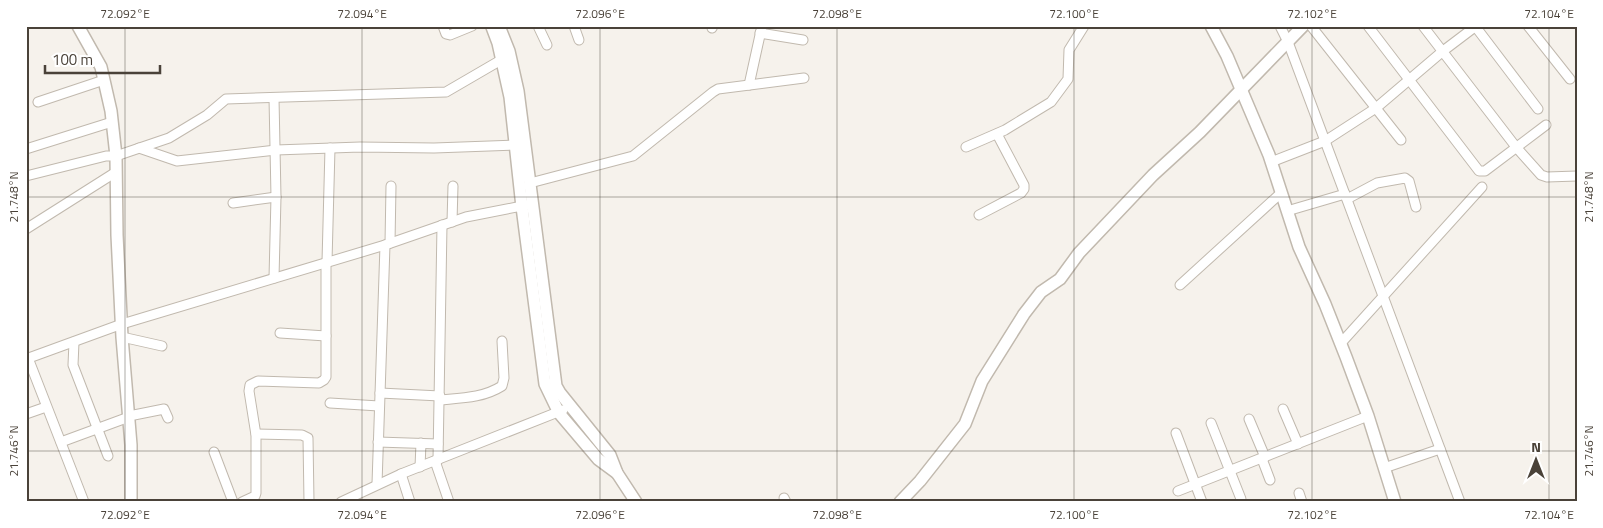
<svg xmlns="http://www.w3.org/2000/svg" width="1603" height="528" font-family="'Titillium Web',sans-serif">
<rect width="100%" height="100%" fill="#f6f2ec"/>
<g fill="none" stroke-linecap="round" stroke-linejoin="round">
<defs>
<g id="minor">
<polyline points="443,26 446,34 450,35 472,26"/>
<polyline points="538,26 547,45"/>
<polyline points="574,26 579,40"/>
<polyline points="1280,26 1288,42 1460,502"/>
<polyline points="1311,26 1401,140"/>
<polyline points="1368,26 1479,171 1485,171 1546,125"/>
<polyline points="1423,26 1516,147 1541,175 1547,177 1577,176"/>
<polyline points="1475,26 1538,109"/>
<polyline points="1528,26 1570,79"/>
<polyline points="712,28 713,26"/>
<polyline points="760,33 803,40"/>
<polyline points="749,85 762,26"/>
<polyline points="274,98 276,197 274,278"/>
<polyline points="38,102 104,80"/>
<polyline points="966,147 1005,130 1051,102 1068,79 1069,50 1084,26"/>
<polyline points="139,148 177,161 276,150 360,147 434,148 516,145"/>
<polyline points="26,149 112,122"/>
<polyline points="1271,162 1325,141 1376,108 1443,51 1476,26"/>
<polyline points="26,176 106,156 116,156 169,138 207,115 226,99 446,92 501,60 507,58"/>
<polyline points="530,183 633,156 713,92 718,89 804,78"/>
<polyline points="1347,199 1377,183 1405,178 1409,181 1416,207"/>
<polyline points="233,203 276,197"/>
<polyline points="1287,211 1345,194"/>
<polyline points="979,215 1021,193 1024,189 1024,185 997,134"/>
<polyline points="452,222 453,186"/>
<polyline points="26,229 116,172"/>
<polyline points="390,243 391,186"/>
<polyline points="327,262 330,148"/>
<polyline points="1180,285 1281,193"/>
<polyline points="280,333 326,336"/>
<polyline points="122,337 162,346"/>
<polyline points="74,342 73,365 108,456"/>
<polyline points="1341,343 1482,187"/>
<polyline points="28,358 84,502"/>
<polyline points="26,359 122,324 385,245 466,217 527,205"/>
<polyline points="380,393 440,396"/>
<path d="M 440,400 C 462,398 483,398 502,386 L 504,378 L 502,341"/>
<polyline points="330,403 379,406"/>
<polyline points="1283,409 1298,444"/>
<polyline points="26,414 46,407"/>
<polyline points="129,416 164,409 168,418"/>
<polyline points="1249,419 1265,457"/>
<polyline points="1211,423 1241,499"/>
<polyline points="1176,433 1202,502"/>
<polyline points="256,434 302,435 308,438 309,502"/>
<polyline points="61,442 129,417"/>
<polyline points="378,442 438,444"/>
<polyline points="214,452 233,502"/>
<polyline points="1262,459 1270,480"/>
<polyline points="438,460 442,225"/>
<polyline points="435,461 449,502"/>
<polyline points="420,467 421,443"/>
<polyline points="1384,468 1440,449"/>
<polyline points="401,474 410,502"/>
<polyline points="377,484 385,245"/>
<polyline points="1178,491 1368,416"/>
<polyline points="1299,493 1302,502"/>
<polyline points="784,498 786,502"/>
<polyline points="242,502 255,496 256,493 256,435 249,391 250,385 258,381 319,383 324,380 326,377 326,263"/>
<polyline points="341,502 401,474 563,410"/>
</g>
<g id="tertiary">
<polyline points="78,26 101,67 111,111 116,156 117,235 122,337 131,445 131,502"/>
<polyline points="499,26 509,51 518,91 556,386 560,393 610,455 617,473 636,502"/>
<polyline points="1211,26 1227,56 1269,155 1299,247 1325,304 1346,357 1368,416 1395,502"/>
<polyline points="492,27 498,43 510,97 522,207 545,384 559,413 598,459 617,473"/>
<polyline points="900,502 920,481 965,424 982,381 1024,314 1041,292 1060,279 1079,253 1153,175 1200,132 1303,26"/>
</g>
</defs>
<!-- minor casing -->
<use href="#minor" stroke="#c1b9ae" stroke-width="11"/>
<!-- tertiary casing -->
<use href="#tertiary" stroke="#c1b9ae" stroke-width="14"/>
<!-- minor -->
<use href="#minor" stroke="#fff" stroke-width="9"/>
<!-- tertiary -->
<use href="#tertiary" stroke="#fff" stroke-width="11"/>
</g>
<!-- ticks -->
<path fill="none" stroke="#4a4239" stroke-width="1" stroke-opacity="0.45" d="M 125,26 L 125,502M 362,26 L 362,502M 600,26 L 600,502M 837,26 L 837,502M 1074,26 L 1074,502M 1312,26 L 1312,502M 1549,26 L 1549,502M 26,197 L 1577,197M 26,451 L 1577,451"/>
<!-- border -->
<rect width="1603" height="528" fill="none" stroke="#ffffff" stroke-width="55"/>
<!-- north arrow -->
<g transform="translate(1536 460)" stroke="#ffffff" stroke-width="4" paint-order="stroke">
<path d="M0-4L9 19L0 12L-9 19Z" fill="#4a4239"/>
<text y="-8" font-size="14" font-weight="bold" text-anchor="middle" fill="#4a4239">N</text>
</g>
<!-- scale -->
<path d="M45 65v8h115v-8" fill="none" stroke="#4a4239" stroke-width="2.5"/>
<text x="52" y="65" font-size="15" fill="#4a4239" stroke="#ffffff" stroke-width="4" paint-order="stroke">100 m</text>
<rect x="28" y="28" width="1548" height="472" fill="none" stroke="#4a4239" stroke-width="2"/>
<g font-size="12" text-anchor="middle" fill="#4a4239">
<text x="125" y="18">72.092°E</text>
<text x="362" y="18">72.094°E</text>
<text x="600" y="18">72.096°E</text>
<text x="837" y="18">72.098°E</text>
<text x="1074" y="18">72.100°E</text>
<text x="1312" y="18">72.102°E</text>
<text x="1549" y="18">72.104°E</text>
<text transform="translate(14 197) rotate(-90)" y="4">21.748°N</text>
<text transform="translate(1589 197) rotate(-90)" y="4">21.748°N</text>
<text transform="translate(14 451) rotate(-90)" y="4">21.746°N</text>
<text transform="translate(1589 451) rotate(-90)" y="4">21.746°N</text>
<text x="125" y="519">72.092°E</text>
<text x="362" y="519">72.094°E</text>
<text x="600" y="519">72.096°E</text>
<text x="837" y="519">72.098°E</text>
<text x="1074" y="519">72.100°E</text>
<text x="1312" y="519">72.102°E</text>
<text x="1549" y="519">72.104°E</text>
</g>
</svg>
